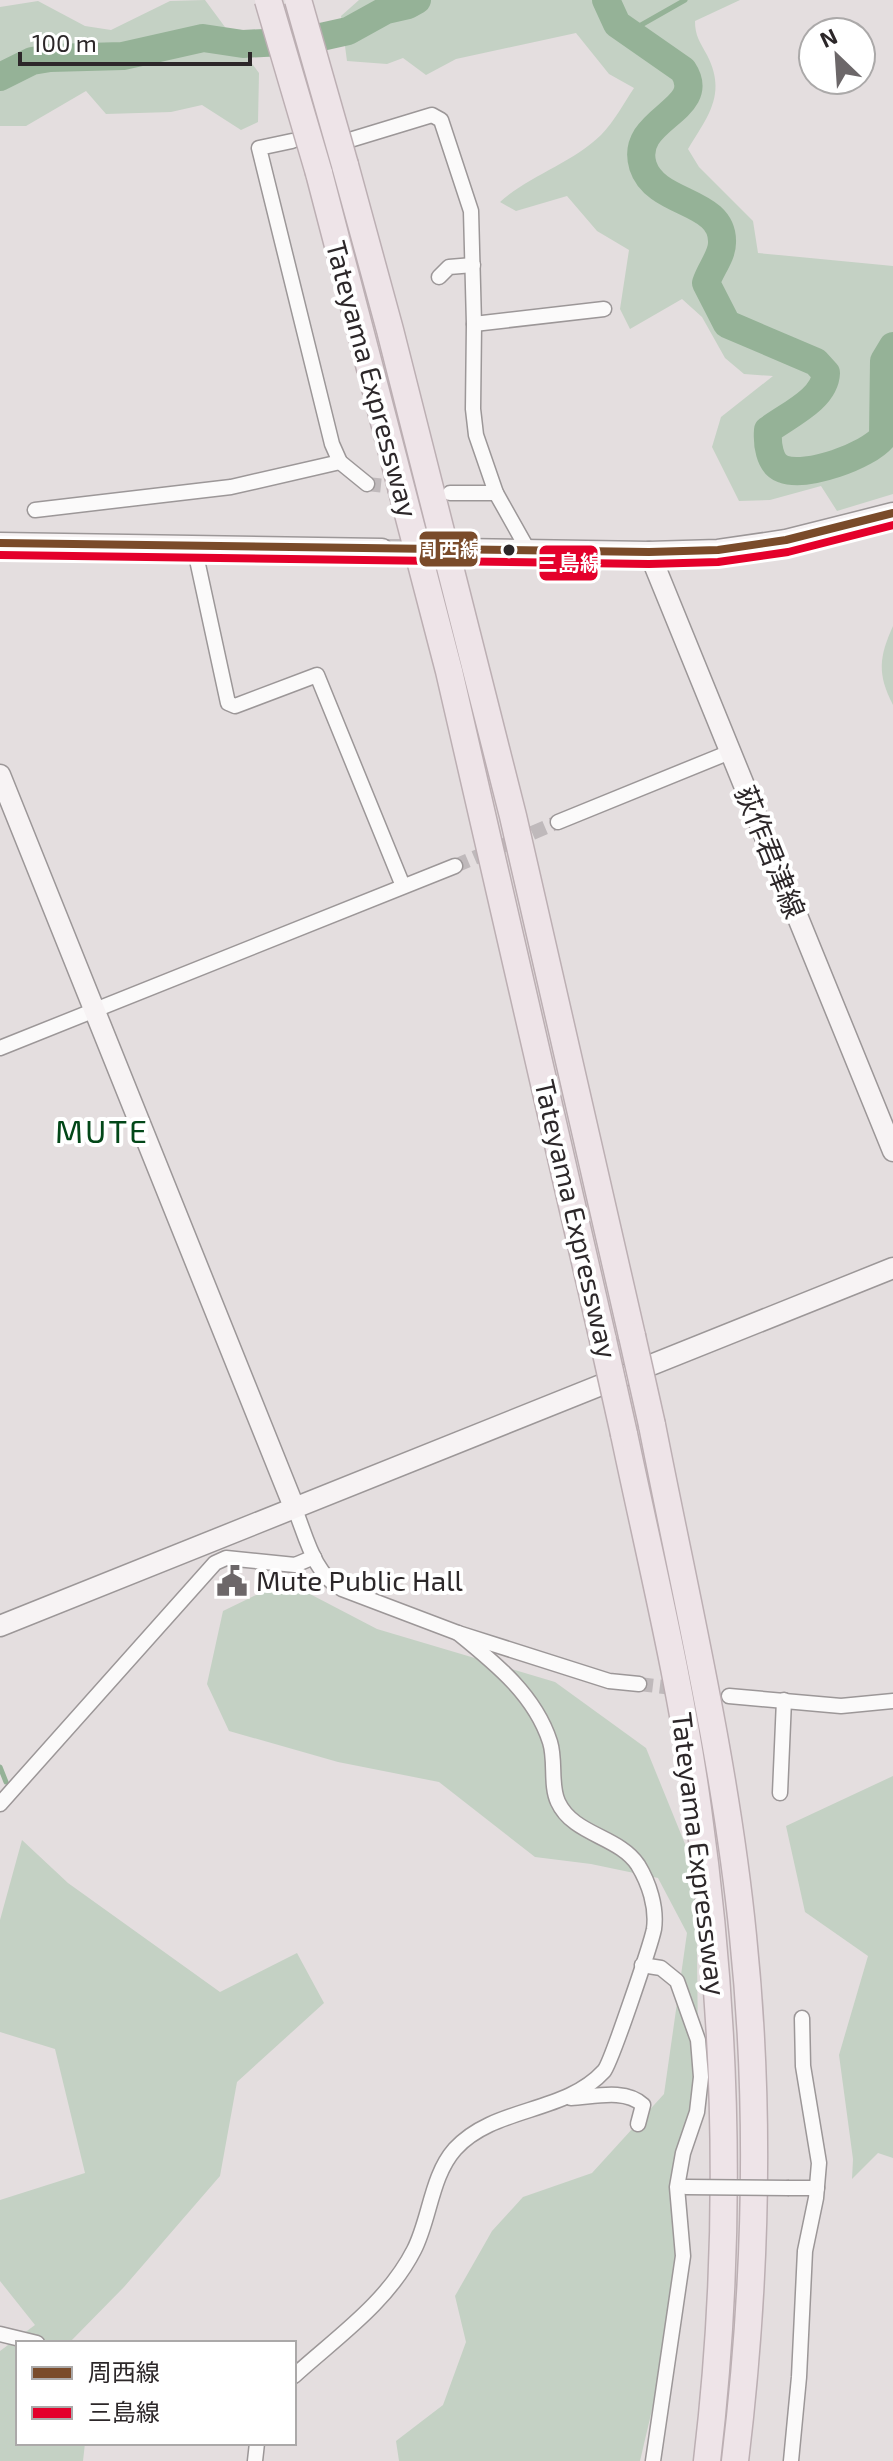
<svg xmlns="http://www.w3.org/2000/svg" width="893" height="2461" font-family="'Exo 2','Noto Sans JP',sans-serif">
<rect width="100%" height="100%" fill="#e4dedf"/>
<!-- green -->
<g fill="#c4d1c4">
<polygon points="205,0 259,73 258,122 241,130 202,105 171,112 106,114 86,91 26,126 0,126 0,7 38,1 85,26 111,30 170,1"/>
<path d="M 359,0 L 740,0 L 695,21 C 695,36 700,42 707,55 C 727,94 708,116 688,149 L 699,167 L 753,221 L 758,253 L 893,266 L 893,494 L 837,511 L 821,486 L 770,500 L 739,501 L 712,447 L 721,417 L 773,376 L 744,374 L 725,358 L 702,317 L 682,299 L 630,329 L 620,309 L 629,250 L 597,231 L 567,196 L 516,211 L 500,202 C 530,175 571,164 601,135 C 614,122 624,103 634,88 L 609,74 L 576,33 L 456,59 L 426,75 L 403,58 L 387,64 L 347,61 L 341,16 Z"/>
<path d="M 893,626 L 893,705 C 877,674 879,657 893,626 Z"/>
<polygon points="285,1581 377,1629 555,1682 646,1748 696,1871 698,2040 673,2320 640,2461 399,2461 396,2441 443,2405 466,2342 455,2296 492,2231 523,2197 592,2173 664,2094 687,1933 658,1878 591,1864 535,1857 439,1782 338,1762 229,1731 207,1684 223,1611"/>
<polygon points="893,1776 893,2158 878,2153 852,2179 853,2159 839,2055 868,1956 805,1912 786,1826"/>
<polygon points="22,1840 68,1883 220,1992 297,1953 324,2003 237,2082 220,2176 124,2287 69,2343 18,2343 18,2443 85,2443 83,2461 0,2461 0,2351 35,2325 0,2281 0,2200 85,2173 55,2049 0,2032 0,1920"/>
</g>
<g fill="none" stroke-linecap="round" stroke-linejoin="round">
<!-- stream -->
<g stroke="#95b297" stroke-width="5">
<polyline points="627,33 685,0"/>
<polyline points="0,1767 6,1782"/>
</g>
<!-- river -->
<g stroke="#95b297" stroke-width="28">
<path d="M 606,0 L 617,24 L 683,70 C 710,111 628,118 643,166 C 656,206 724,199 722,243 C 722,256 710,270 706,283 L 727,324 L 816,362 L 826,373 C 825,399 788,415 768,430 C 767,443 769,464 783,469 C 806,478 868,456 883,437 L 884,361 L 893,346"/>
<polyline points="0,77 32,61 50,58 123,56 203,38 243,44 303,41 348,31 386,10 408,5 417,0"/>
</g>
<!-- street-tunnel -->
<g stroke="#bfb9bb" stroke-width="14" stroke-dasharray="14 7" stroke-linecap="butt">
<polyline points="367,484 405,488"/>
<polyline points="455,866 558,822"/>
<polyline points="639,1684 681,1689"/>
</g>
<!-- secondary-tunnel -->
<polyline stroke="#bfb9bb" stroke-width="20" stroke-dasharray="20 10" stroke-linecap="butt" points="382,549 430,549"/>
<defs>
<g id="street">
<polyline points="353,139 432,115 441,120 471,211 474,324 473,409 476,435 496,493 528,550"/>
<polyline points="292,141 259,148 332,444 340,462 367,484"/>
<polyline points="439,277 449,267 473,265"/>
<polyline points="474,324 604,309"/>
<polyline points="450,493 496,493"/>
<polyline points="35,510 231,487 340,462"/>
<polyline points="194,546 228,703 235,706 317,675 403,886"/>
<polyline points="558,822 730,752"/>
<polyline points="0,1048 455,866"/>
<path d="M 294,1507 C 306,1535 313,1574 342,1589 L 458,1633 L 609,1681 L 639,1684"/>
<polyline points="729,1696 841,1706 893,1701"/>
<polyline points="780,1793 784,1700"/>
<polyline points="0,1804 215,1563 226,1558 295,1565 314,1557"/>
<polyline points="642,1965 661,1968 677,1981 698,2040 701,2077 697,2112 683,2153 677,2187 683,2256 653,2461"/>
<path d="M 571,2098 C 593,2097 625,2088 643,2105 L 638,2124"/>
<polyline points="789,2188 817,2188"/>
<polyline points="0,2334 37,2343"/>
<path d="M 294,2376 C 337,2337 387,2303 414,2250 C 430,2219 431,2176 455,2149 C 494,2106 565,2114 604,2071 C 611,2063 651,1944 654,1929 C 657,1907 649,1883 638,1865 C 619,1836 573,1835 558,1802 C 550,1785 556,1761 550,1742 C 535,1695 495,1663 458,1633"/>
<polyline points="255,2461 257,2443"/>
<polyline points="791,2461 799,2377 805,2251 816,2198 819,2163 803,2066 802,2018"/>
</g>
<g id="secondary">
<polyline points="0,543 382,549"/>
<polyline points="459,549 649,552 718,550 786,540 893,513"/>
<polyline points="649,552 893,1151"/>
<polyline points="0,775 294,1507"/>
<polyline points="0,1626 893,1268"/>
</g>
<g id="highway">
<polyline points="345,165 390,330 513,816 632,1336"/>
<polyline points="319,173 449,671 603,1340"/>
<path d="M 652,1425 C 685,1594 726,1764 743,1936 C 761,2110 756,2288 735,2461"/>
<path d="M 624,1434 C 650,1558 681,1683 698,1809 C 728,2026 733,2243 707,2461"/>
</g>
</defs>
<!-- street casing -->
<use href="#street" stroke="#9c9798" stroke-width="17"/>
<!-- secondary casing -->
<use href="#secondary" stroke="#9c9798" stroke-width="23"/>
<!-- highway casing -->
<use href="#highway" stroke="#bcafb3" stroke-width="29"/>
<!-- street -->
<use href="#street" stroke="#fbfafa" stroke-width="14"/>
<!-- secondary -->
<use href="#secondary" stroke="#f7f3f4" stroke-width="20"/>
<!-- highway -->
<use href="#highway" stroke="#eee4e8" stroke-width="26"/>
<defs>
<polyline id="street-bridge" points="686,2187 789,2188"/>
<g id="highway-bridge">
<polyline points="268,0 319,173"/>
<polyline points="298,0 345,165"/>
<polyline points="632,1336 652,1425"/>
<polyline points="603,1340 624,1434"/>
</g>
</defs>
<!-- street-bridge casing -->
<use href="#street-bridge" stroke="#9c9798" stroke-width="17" stroke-linecap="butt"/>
<!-- highway-bridge casing -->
<use href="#highway-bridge" stroke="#bcafb3" stroke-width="29" stroke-linecap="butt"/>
<!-- street-bridge -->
<use href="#street-bridge" stroke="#fbfafa" stroke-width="14"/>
<!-- highway-bridge -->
<use href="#highway-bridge" stroke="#eee4e8" stroke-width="26"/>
<defs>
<polyline id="bus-1" points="0,543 649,552 718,550 786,540 893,513"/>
<polyline id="bus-2" points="0,555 649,564 718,562 788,552 893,525"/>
</defs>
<!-- bus-1 casing -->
<use href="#bus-1" stroke="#fff" stroke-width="14"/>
<!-- bus-2 casing -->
<use href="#bus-2" stroke="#fff" stroke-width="14"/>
<!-- bus-1 -->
<use href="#bus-1" stroke="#7a4b2a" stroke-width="8"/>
<!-- bus-2 -->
<use href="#bus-2" stroke="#e4002b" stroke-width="8"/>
</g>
<!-- icons -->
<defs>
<symbol id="civic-bare" viewBox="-9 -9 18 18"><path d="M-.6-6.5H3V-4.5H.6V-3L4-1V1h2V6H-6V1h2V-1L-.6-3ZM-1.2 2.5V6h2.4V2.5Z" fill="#6c6769" stroke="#fff" stroke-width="2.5" paint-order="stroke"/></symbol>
</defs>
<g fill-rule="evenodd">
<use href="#civic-bare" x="210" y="1559" width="44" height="44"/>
</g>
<!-- markers -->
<circle fill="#2c2729" stroke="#fff" stroke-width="3" cx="509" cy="550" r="7"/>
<g text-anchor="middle" stroke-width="8" stroke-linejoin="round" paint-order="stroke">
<!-- street labels -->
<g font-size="28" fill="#2c2729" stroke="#fff">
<text transform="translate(372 379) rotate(75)" y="10">Tateyama Expressway</text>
<text transform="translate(770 852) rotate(68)" y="10">荻作君津線</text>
<text transform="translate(576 1219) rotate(77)" y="10">Tateyama Expressway</text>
<text transform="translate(699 1854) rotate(83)" y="10">Tateyama Expressway</text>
</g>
<!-- poi labels -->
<g font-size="28" fill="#2c2729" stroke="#fff" text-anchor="start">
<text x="256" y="1591">Mute Public Hall</text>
</g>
<!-- quarter labels -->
<g font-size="32" letter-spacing="2" fill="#024718" stroke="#fff">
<text x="102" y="1143">MUTE</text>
</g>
</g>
<g stroke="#fff" stroke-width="3">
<rect x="418" y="530" width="61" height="38" rx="8" fill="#7a4b2a"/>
<rect x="538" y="544" width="61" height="38" rx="8" fill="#e4002b"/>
</g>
<g font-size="22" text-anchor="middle" font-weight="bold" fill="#fff">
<text x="449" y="557">周西線</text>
<text x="569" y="571">三島線</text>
</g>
<!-- legend -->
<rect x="16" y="2341" width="280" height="104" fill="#ffffff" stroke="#aba9a9" stroke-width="2"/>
<rect x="32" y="2367" width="40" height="12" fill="#7a4b2a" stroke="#aba9a9" stroke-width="2"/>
<text x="88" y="2381" font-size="24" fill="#2c2729">周西線</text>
<rect x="32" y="2407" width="40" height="12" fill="#e4002b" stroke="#aba9a9" stroke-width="2"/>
<text x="88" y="2421" font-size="24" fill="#2c2729">三島線</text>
<!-- north arrow -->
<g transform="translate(837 56) rotate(335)"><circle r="38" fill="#ffffff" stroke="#aba9a9" stroke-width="2"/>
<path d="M0-6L14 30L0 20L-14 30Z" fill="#6c6769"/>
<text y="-12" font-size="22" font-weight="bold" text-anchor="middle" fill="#2c2729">N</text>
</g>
<!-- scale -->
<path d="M20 52v12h230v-12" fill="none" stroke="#2c2729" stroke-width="4"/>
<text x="32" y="52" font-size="24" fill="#2c2729" stroke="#ffffff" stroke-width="6" paint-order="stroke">100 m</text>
</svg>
